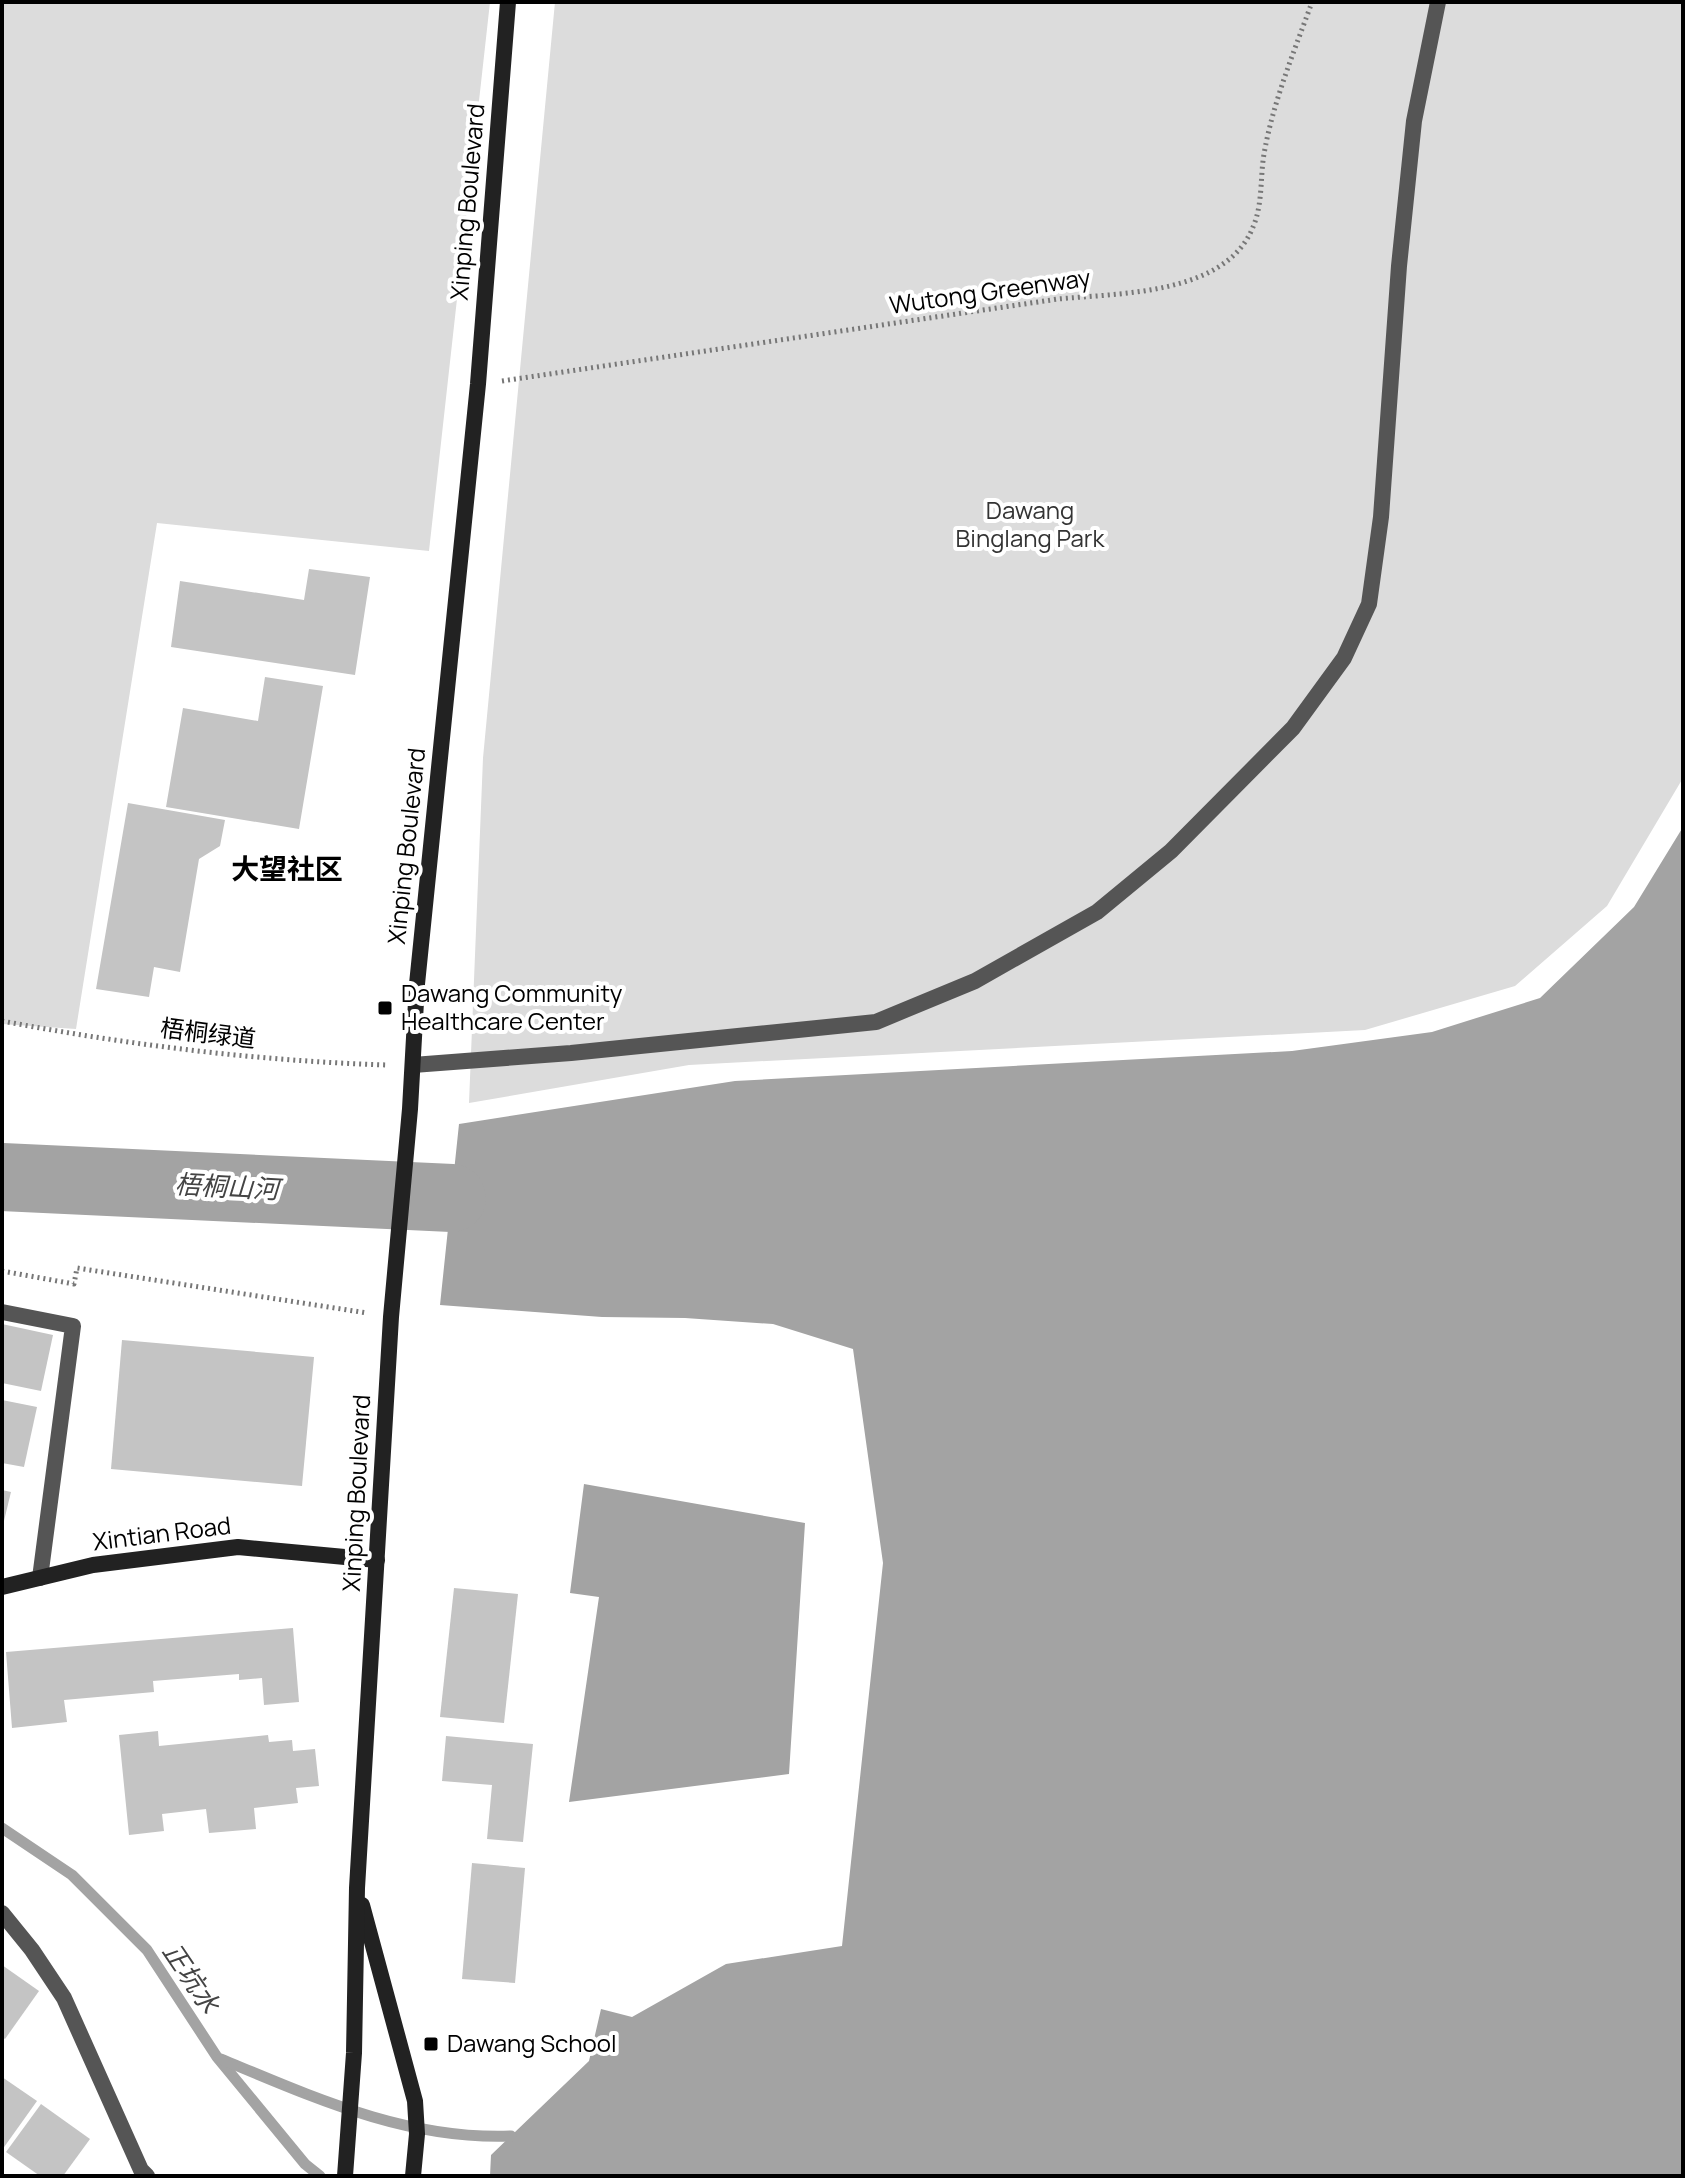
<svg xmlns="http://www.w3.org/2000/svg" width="1685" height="2178" font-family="Manrope,'Noto Sans SC',sans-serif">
<rect width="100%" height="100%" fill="#fff"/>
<!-- green -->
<g fill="#dcdcdc">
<polygon points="2,2 490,2 429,551 157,523 76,1029 2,1024"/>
<polygon points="555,2 1683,2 1683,778 1607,906 1515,986 1365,1030 689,1065 469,1103 483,758"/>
</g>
<!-- water -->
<g fill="#a3a3a3">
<polygon points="1683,827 1683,2176 490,2176 491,2155 589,2061 601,2009 632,2017 726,1964 842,1946 883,1563 853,1349 773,1324 685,1318 602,1317 440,1305 459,1124 735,1081 1292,1051 1432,1032 1540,998 1634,907"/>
<polygon points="584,1484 805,1523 789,1774 569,1802 599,1597 570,1593"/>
</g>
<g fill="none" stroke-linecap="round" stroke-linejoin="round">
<!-- stream -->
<g stroke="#a3a3a3" stroke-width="11">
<polyline points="2,1828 72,1875 147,1950 217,2057 305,2164 320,2176"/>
<path d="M 221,2059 C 315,2098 407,2140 511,2136"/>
</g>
<!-- river -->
<polyline stroke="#a3a3a3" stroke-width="68" points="2,1177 452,1198"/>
</g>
<!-- building -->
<g fill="#c4c4c4">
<polygon points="309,569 370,577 355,675 171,647 180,581 304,600"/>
<polygon points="265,677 323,686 299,829 166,807 183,708 258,721"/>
<polygon points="128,803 225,820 220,846 199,859 180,972 154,967 149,997 96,989"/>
<polygon points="2,1324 53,1335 41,1391 2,1383"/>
<polygon points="122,1340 314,1357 302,1486 111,1469"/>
<polygon points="2,1400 37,1407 24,1467 2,1463"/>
<polygon points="2,1490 11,1492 3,1525 2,1525"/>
<polygon points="454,1588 518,1594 504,1723 440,1717"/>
<polygon points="293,1628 299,1702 264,1705 262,1678 239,1680 239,1674 153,1681 154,1692 64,1700 67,1722 12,1728 6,1652"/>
<polygon points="158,1731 159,1746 268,1735 269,1742 292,1740 293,1751 315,1749 319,1786 296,1788 298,1803 254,1808 256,1829 209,1833 206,1809 162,1814 164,1831 129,1835 119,1735"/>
<polygon points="446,1736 533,1744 523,1842 487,1839 492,1785 442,1781"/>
<polygon points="472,1863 525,1868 515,1983 462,1979"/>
<polygon points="2,1965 39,1991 5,2039 2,2037"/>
<polygon points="2,2077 37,2101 2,2150"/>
<polygon points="41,2104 90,2139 63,2176 40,2176 6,2152"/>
</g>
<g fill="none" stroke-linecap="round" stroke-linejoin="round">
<!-- path -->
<g stroke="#777" stroke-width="5" stroke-dasharray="2 4" stroke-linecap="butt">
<path d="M 502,381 L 1058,299 C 1120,293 1226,295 1253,227 C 1263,204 1260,177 1264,154 C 1273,102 1294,52 1312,2"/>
<path d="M 2,1021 C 129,1045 258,1061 388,1065"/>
<polyline points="2,1271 74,1284 77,1268 367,1313"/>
</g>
<!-- lane -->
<polyline stroke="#555" stroke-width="16" points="413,1065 571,1053 876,1022 975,981 1097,912 1171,851 1293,728 1344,658 1369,604 1381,517 1399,266 1414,121 1438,2"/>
<!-- street -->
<g stroke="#555" stroke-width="16">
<polyline points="2,1312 73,1326 40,1578"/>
<polyline points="2,1913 32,1950 64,1998 141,2170 147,2176"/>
</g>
<!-- secondary -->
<g stroke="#222" stroke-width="16">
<polyline points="2,1587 93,1565 238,1547 377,1560"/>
<polyline points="362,1905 415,2101 417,2134 413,2176"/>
<polyline points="345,2176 354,2053 357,1888 391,1317 410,1109 417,984 478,384 508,2"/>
</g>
</g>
<!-- markers -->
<g fill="#000" stroke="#fff" stroke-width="3">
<rect x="377" y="1000" width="16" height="16" rx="4"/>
<rect x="423" y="2036" width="16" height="16" rx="4"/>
</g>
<g text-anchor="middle" stroke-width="8" stroke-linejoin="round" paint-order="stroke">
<!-- street labels -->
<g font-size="24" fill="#000" stroke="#fff">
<text transform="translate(468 202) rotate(-85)" y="8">Xinping Boulevard</text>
<text transform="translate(990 292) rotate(-8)" y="8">Wutong Greenway</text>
<text transform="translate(407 846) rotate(-84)" y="8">Xinping Boulevard</text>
<text transform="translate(208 1034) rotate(7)" y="8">梧桐绿道</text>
<text transform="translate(357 1493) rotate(-87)" y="8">Xinping Boulevard</text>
<text transform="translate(162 1534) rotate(-7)" y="8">Xintian Road</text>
</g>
<!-- park labels -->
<g font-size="24" fill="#333" stroke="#fff">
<text x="1030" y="519">Dawang<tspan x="1030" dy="28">Binglang Park</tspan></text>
</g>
<!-- poi labels -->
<g font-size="24" fill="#000" stroke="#fff" text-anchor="start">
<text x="401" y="1002">Dawang Community<tspan x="401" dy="28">Healthcare Center</tspan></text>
<text x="447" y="2052">Dawang School</text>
</g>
<!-- water labels -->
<g font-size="26" font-style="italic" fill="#444" stroke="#fff">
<text transform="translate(227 1187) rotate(3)" y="9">梧桐山河</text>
<text transform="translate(191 1978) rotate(56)" y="9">正坑水</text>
</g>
<!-- quarter labels -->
<g font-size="28" font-weight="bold" fill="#000" stroke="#fff">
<text x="287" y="879">大望社区</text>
</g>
</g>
<!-- border -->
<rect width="1685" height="2178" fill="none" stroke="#000000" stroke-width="8"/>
</svg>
